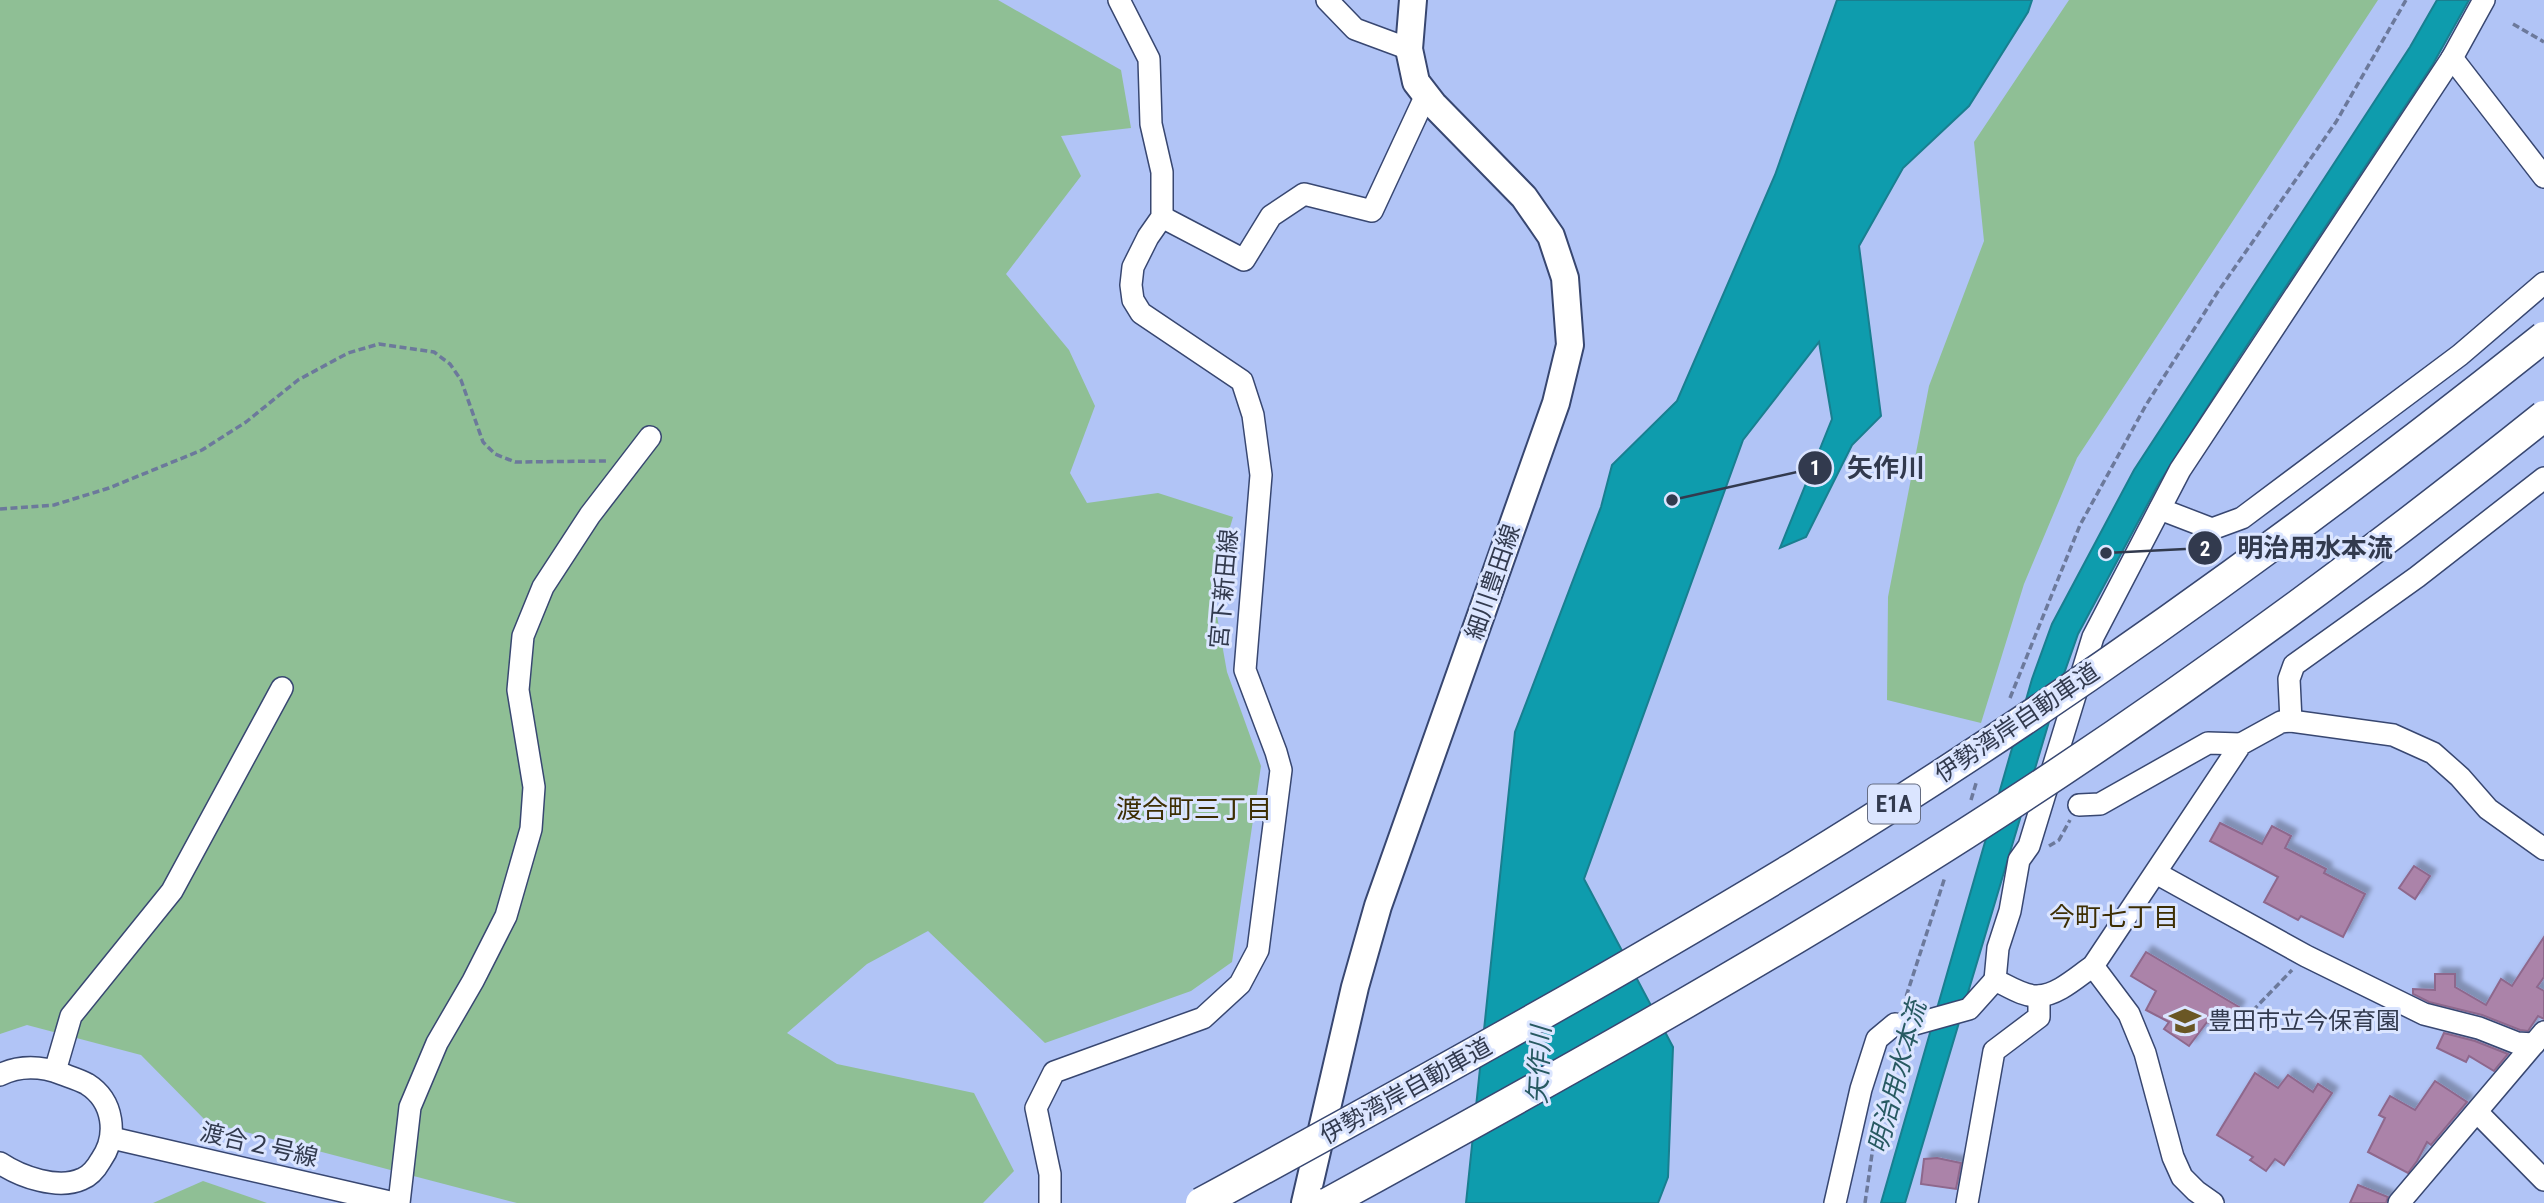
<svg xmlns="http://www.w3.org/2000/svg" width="2544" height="1203" font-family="'Roboto Condensed','Noto Sans JP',sans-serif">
<defs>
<filter id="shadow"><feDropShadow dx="6" dy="-6" stdDeviation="2" flood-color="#0004"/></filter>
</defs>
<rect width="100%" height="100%" fill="#b1c4f6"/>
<!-- green -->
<g fill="#8fbf95">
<polygon points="0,0 998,0 1121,70 1131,128 1061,136 1081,176 1006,274 1069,350 1095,406 1070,473 1087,503 1158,493 1233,517 1212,588 1227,672 1261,766 1232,962 1191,991 1045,1043 928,931 867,964 787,1033 837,1064 974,1093 1014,1171 983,1203 517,1203 207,1122 141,1055 27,1025 0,1034"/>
<polygon points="2069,0 2378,0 2077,458 2024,584 1981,723 1887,700 1888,597 1929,386 1984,241 1974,142"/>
<polygon points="203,1181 267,1203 153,1203"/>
</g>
<!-- water -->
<g fill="#0e9cad" stroke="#197f90" stroke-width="2">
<polygon points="1837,0 2032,0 2028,12 1969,106 1903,168 1859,246 1881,416 1852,445 1806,537 1780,548 1832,419 1819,342 1743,440 1584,879 1673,1047 1668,1177 1658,1203 1466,1203 1515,732 1601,507 1612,465 1677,401 1775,175"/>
<polygon points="2437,0 2469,0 2433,64 2238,359 2159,483 2078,634 2060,685 1905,1203 1881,1203 2032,679 2052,624 2134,470 2410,47"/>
</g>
<!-- building -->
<g fill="#ab83a9" stroke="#8e678c" stroke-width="2" filter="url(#shadow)">
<polygon points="2220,823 2262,844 2272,826 2291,836 2285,848 2326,869 2324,873 2365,894 2343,937 2301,916 2298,920 2264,902 2278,877 2210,841"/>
<polygon points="2414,866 2430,876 2415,899 2399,888"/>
<polygon points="2544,937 2544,977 2537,987 2544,991 2544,1019 2538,1016 2528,1031 2520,1030 2482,1015 2429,1002 2413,994 2413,989 2435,990 2435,974 2455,974 2455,987 2486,1005 2501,979 2512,986"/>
<polygon points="2146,952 2239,1007 2224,1032 2207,1022 2189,1046 2164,1029 2169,1022 2146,1010 2156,991 2131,976"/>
<polygon points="2444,1033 2475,1041 2508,1054 2494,1071 2469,1056 2466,1062 2437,1048"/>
<polygon points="2255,1073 2278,1088 2288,1075 2313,1092 2318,1084 2332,1093 2284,1165 2275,1159 2266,1171 2250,1160 2253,1157 2217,1135"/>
<polygon points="2435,1081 2467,1102 2431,1145 2427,1142 2417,1161 2408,1173 2368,1152 2385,1118 2379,1115 2390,1096 2415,1110"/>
<polygon points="1937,1158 1961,1163 1956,1189 1921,1184 1924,1159"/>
<polygon points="2358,1185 2388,1197 2386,1203 2350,1203"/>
</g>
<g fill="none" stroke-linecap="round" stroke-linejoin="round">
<defs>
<g id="minor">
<polyline points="1327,0 1355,29 1409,49"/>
<polyline points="2452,58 2544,177"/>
<polyline points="1162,217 1244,260 1271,216 1304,194 1372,211 1426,95"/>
<polyline points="2160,509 2212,529 2242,518 2460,355 2544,283"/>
<polyline points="2291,721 2289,679 2294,665 2417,577 2544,478"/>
<polyline points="2079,805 2100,804 2208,743 2241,744"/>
<polyline points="2156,873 2306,956 2424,1014 2479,1028 2517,1043 2534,1044"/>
<polyline points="2093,966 2129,1014 2145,1053 2173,1157 2182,1177 2196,1191 2213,1203"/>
<polyline points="1995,980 1998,948 2010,911 2019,860 2029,846 2093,637 2180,470 2452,58 2484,0"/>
<polyline points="55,1071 71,1016 172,891 282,688"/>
<path d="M 0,1075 C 19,1065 42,1066 62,1074 C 70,1077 80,1080 87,1084 C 114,1101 118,1136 101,1160 C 97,1167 90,1176 82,1179 C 58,1190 21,1177 0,1163"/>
<polyline points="2477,1112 2544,1180"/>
<polyline points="112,1138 394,1203"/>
<polyline points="399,1203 410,1107 437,1043 473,981 506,916 531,829 534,787 518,690 523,636 543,587 590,515 650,437"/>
<polyline points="1050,1203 1050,1174 1036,1108 1054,1072 1203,1018 1240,984 1258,950 1281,770 1276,752 1245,670 1261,475 1253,415 1242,381 1141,313 1133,300 1131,285 1133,267 1148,237 1162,217 1162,172 1151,124 1149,59 1119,0"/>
<path d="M 1835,1203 L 1861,1089 L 1877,1039 L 1895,1024 L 1908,1026 L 1969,1009 L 1995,980 C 2008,986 2024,997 2038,996 C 2058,995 2077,977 2093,966 L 2241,744 L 2281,722 L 2291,721 L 2393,735 L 2433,753 L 2460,777 L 2488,809 L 2544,849"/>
<polyline points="1967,1203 1994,1051 2039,1017 2039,996"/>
<polyline points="2399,1203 2544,1032"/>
</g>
<polyline id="major" points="1305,1203 1355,987 1378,906 1556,403 1570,345 1565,278 1551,236 1524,197 1433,104 1416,82 1409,49 1413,0"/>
</defs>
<!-- minor casing -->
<use href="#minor" stroke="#384771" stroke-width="24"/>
<!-- major casing -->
<use href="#major" stroke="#384771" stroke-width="30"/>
<!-- path -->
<g stroke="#6c799b" stroke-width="3.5" stroke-dasharray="7 3.5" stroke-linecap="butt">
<polyline points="2513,24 2544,42"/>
<polyline points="0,509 54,505 109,488 202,450 246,422 298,380 348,353 379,344 434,352 450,364 461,380 483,442 495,454 515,462 608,461"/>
<polyline points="2010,698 2080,525 2146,405 2217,293 2336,122 2406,0"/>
<polyline points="1971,800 1977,780"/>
<polyline points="2049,846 2059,840 2070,820"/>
<polyline points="1903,1006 1945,877"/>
<polyline points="2238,1026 2292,970"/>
<polyline points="1865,1203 1878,1112"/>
</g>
<!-- minor -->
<use href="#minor" stroke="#fff" stroke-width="21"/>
<!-- major -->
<use href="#major" stroke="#fff" stroke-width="26"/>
<defs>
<g id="highway-bridge">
<path d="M 1201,1203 C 1401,1094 1601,984 1796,866 C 2057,707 2305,528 2544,337"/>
<path d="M 1328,1203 C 1543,1085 1758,966 1965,834 C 2166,706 2358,565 2544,416"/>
</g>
</defs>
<!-- highway-bridge casing -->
<use href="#highway-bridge" stroke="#384771" stroke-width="33" stroke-linecap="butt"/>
<!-- highway-bridge -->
<use href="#highway-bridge" stroke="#fff" stroke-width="30"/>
</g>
<!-- icons -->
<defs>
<symbol id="school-bare" viewBox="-9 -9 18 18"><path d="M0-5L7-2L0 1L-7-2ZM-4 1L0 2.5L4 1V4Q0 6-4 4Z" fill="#6a5725" stroke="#dbe5ff" stroke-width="2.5" paint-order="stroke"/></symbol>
</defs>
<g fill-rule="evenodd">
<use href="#school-bare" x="2163" y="999" width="44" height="44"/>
</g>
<g text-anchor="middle" stroke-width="6" stroke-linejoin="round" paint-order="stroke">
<!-- shield labels -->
<rect fill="#dbe5ff" stroke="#656d83" stroke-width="2" x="1868" y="784.5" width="52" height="39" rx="5"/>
<g font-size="23" font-weight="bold" fill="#323a4e">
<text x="1894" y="812">E1A</text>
</g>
<!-- street labels -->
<g font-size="24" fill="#323a4e" stroke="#dbe5ff">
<text transform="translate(1493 582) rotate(-71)" y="8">細川豊田線</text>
<text transform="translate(1224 589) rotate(-85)" y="8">宮下新田線</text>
<text transform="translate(2017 723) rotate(-34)" y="8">伊勢湾岸自動車道</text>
<text transform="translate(1406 1091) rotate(-29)" y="8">伊勢湾岸自動車道</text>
<text transform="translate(259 1145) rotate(13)" y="8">渡合２号線</text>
</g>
<!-- poi labels -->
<g font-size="24" fill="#323a4e" stroke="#dbe5ff" text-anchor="start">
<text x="2208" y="1029">豊田市立今保育園</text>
</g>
<!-- neighbourhood labels -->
<g font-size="26" fill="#3d2e03" stroke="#dbe5ff">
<text x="1194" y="818">渡合町三丁目</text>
<text x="2114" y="926">今町七丁目</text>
</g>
<!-- water labels -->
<g font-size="26" font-style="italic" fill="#285a62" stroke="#dbe5ff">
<text transform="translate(1539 1065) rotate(-87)" y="9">矢作川</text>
<text transform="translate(1897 1077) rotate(-75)" y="9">明治用水本流</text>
</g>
</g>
<!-- callouts -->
<path fill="none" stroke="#323a4e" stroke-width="2.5" d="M1672 500L1815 468M2106 553L2205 548"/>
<g fill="#323a4e" stroke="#dbe5ff" stroke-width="2.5">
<circle cx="1672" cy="500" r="7"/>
<circle cx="2106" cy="553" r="7"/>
<circle cx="1815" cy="468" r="18"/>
<circle cx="2205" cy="548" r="18"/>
</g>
<g font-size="21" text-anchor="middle" font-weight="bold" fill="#fff">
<text x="1815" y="475">1</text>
<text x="2205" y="556">2</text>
</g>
<g font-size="26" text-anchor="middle" font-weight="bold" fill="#323a4e" stroke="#dbe5ff" stroke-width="6" stroke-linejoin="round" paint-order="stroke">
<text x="1886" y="477">矢作川</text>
<text x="2315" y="557">明治用水本流</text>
</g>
</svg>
